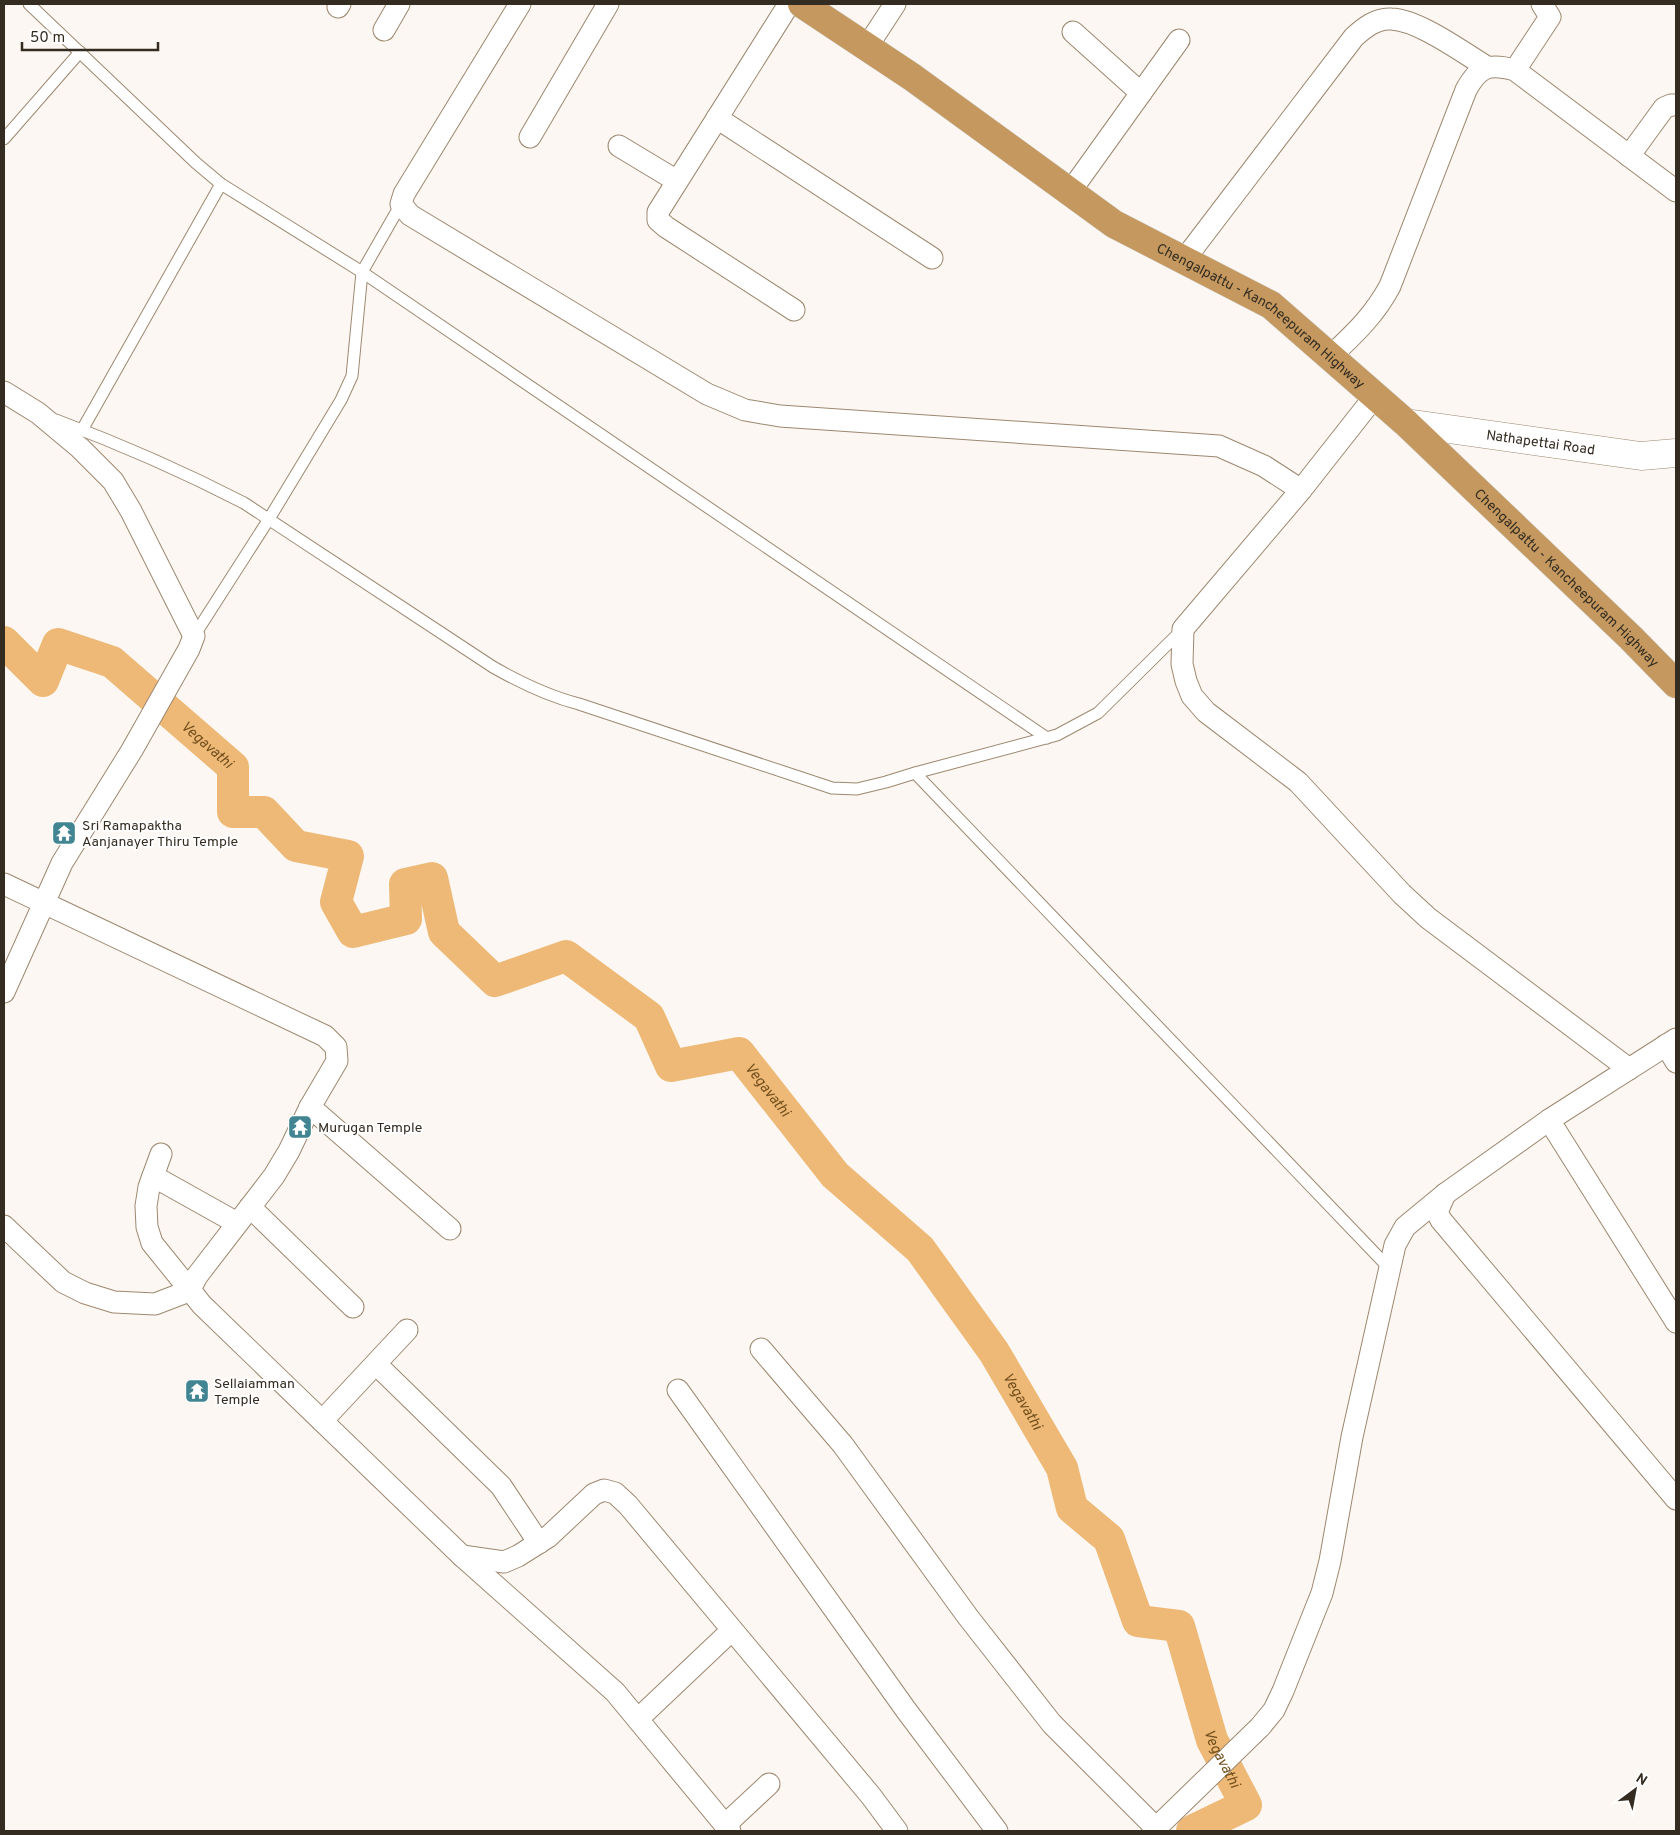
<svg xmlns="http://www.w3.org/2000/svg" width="1680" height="1835" font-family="Overpass,sans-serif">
<rect width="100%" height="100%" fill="#fcf7f2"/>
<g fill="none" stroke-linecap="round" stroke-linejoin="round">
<!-- river -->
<path stroke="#eeb976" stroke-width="32" id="s1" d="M 4,642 L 43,681 L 58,644 L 112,662 L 233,767 L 233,812 L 264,812 L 296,846 L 348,856 L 336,902 L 353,932 L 406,919 L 405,884 L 432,878 L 444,932 L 495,981 L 566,956 L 649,1017 L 671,1066 L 739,1053 L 835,1175 L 920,1249 L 994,1352 L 1062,1468 L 1072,1508 L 1109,1539 L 1138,1621 L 1179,1626 L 1212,1740 L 1246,1805 L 1192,1831"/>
<defs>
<g id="service">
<polyline points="29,4 196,163 221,184 362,272 1047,738"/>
<polyline points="4,139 80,52"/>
<path d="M 56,420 C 120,444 184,472 244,503 L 493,667 C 521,683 548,696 579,704 L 832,788 L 857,789 L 886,782 L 915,773 L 1057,735 L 1098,713 L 1182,630"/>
<polyline points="82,430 221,184"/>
<polyline points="194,636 269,519 341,400 352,376 362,272 401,204"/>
<polyline points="915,773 1390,1269"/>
</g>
<g id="minor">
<polyline points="520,4 404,194 401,204 410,215 707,394 745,410 780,416 1219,446 1264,466 1301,490"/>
<polyline points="789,4 658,212 658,220 666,227 794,310"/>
<polyline points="338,7 340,4"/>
<polyline points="384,30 399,4"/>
<polyline points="1073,32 1141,93"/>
<polyline points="867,47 895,4"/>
<polyline points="1515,70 1550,17 1542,4"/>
<polyline points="717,118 932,258"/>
<polyline points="530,137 608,4"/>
<polyline points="619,146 677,181"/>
<polyline points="1629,156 1664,108 1671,105 1676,105"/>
<polyline points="1070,192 1179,40"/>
<path d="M 1184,260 L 1354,37 C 1364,28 1376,18 1391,19 C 1419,20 1462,52 1487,67"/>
<path d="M 1330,357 C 1354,334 1374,316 1390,286 L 1466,90 C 1479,66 1489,63 1515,70 L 1676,191"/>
<polyline points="4,392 38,413 80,448 113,481 131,511 194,636 189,649 132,750 62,863 4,992"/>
<polyline points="1375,396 1301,490 1183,629 1182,664 1186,681 1192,696 1206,712 1298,782 1402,894 1428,918 1629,1069"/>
<polyline points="4,884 325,1036 336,1047 337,1061 310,1107 289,1151 274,1176 197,1276 189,1291 155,1304 114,1302 85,1293 63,1282 4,1226"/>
<polyline points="1666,1045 1676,1062"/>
<polyline points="310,1107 450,1229"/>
<polyline points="1549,1120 1676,1322"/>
<polyline points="161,1154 149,1187 146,1206 147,1227 152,1243 202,1305 462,1556 615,1692 730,1831"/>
<polyline points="153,1176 237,1223"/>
<polyline points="1445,1194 1437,1212 1441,1220 1676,1499"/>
<polyline points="250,1207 353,1307"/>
<polyline points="761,1349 843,1445 968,1617 1052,1724 1156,1828"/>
<polyline points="376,1364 501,1486 539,1543"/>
<polyline points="678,1390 906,1710 997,1831"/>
<polyline points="322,1421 407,1330"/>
<polyline points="462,1556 504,1562 518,1556 548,1537 594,1494 604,1490 615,1493 628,1505 871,1796 897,1831"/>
<polyline points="638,1719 732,1630"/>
<polyline points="725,1825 769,1784"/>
<polyline points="1153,1831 1260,1727 1274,1710 1283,1691 1322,1593 1330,1561 1352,1437 1395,1245 1405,1227 1445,1194 1549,1120 1676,1039"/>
</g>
<g id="tertiary">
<path id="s2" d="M 1406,423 L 1641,456 L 1676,453"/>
</g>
<g id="trunk">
<path id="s3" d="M 802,4 L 912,77 L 1114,224 L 1271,305 L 1406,423 L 1631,638 L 1676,684"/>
</g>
</defs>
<!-- service casing -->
<use href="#service" stroke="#9d8870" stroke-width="13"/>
<!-- minor casing -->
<use href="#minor" stroke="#9d8870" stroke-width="23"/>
<!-- tertiary casing -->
<use href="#tertiary" stroke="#9d8870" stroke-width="29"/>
<!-- trunk casing -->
<use href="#trunk" stroke="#d6d5d3" stroke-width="29"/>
<!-- service -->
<use href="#service" stroke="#fff" stroke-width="11"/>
<!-- minor -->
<use href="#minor" stroke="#fff" stroke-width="21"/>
<!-- tertiary -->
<use href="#tertiary" stroke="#fff" stroke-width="28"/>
<!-- trunk -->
<use href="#trunk" stroke="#c4985e" stroke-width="28"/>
</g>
<!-- icons -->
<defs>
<symbol id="temple-square" viewBox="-11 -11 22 22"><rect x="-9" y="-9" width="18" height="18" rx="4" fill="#408591" stroke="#fff"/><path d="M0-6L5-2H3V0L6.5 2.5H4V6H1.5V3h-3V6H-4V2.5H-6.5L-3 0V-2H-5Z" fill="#fff"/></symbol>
</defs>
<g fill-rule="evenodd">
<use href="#temple-square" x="50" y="819" width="28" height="28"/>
<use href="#temple-square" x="286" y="1113" width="28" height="28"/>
<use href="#temple-square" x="183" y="1377" width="28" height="28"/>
</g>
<g text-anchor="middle" stroke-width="4" stroke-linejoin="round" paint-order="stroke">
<!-- street labels -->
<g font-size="14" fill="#342c21" stroke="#fff">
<text dy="5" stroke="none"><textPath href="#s3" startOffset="556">Chengalpattu - Kancheepuram Highway</textPath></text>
<text dy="5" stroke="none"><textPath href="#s2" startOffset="136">Nathapettai Road</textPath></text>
<text dy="5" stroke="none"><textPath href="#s3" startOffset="961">Chengalpattu - Kancheepuram Highway</textPath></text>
</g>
<!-- poi labels -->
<g font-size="14" fill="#342c21" stroke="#fff" text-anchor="start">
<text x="82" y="830">Sri Ramapaktha<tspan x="82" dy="16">Aanjanayer Thiru Temple</tspan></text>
<text x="318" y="1132">Murugan Temple</text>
<text x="214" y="1388">Sellaiamman<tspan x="214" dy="16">Temple</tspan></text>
</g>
<!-- water labels -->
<g font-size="15" font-style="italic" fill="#724f1d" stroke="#fff">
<text dy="5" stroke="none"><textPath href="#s1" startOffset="278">Vegavathi</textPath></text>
<text dy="5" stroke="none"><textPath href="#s1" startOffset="1161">Vegavathi</textPath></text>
<text dy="5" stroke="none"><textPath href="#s1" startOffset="1566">Vegavathi</textPath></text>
<text dy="5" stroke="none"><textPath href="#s1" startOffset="2001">Vegavathi</textPath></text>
</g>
</g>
<!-- border -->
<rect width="1680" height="1835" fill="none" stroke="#342c21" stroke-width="10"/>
<!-- north arrow -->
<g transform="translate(1635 1790) rotate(32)" stroke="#ffffff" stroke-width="4" paint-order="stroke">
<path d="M0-4L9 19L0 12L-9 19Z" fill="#342c21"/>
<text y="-8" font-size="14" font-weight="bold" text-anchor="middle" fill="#342c21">N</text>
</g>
<!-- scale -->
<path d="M22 42v8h136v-8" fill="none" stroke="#342c21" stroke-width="2.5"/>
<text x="30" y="42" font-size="15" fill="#342c21" stroke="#ffffff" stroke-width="4" paint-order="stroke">50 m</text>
</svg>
